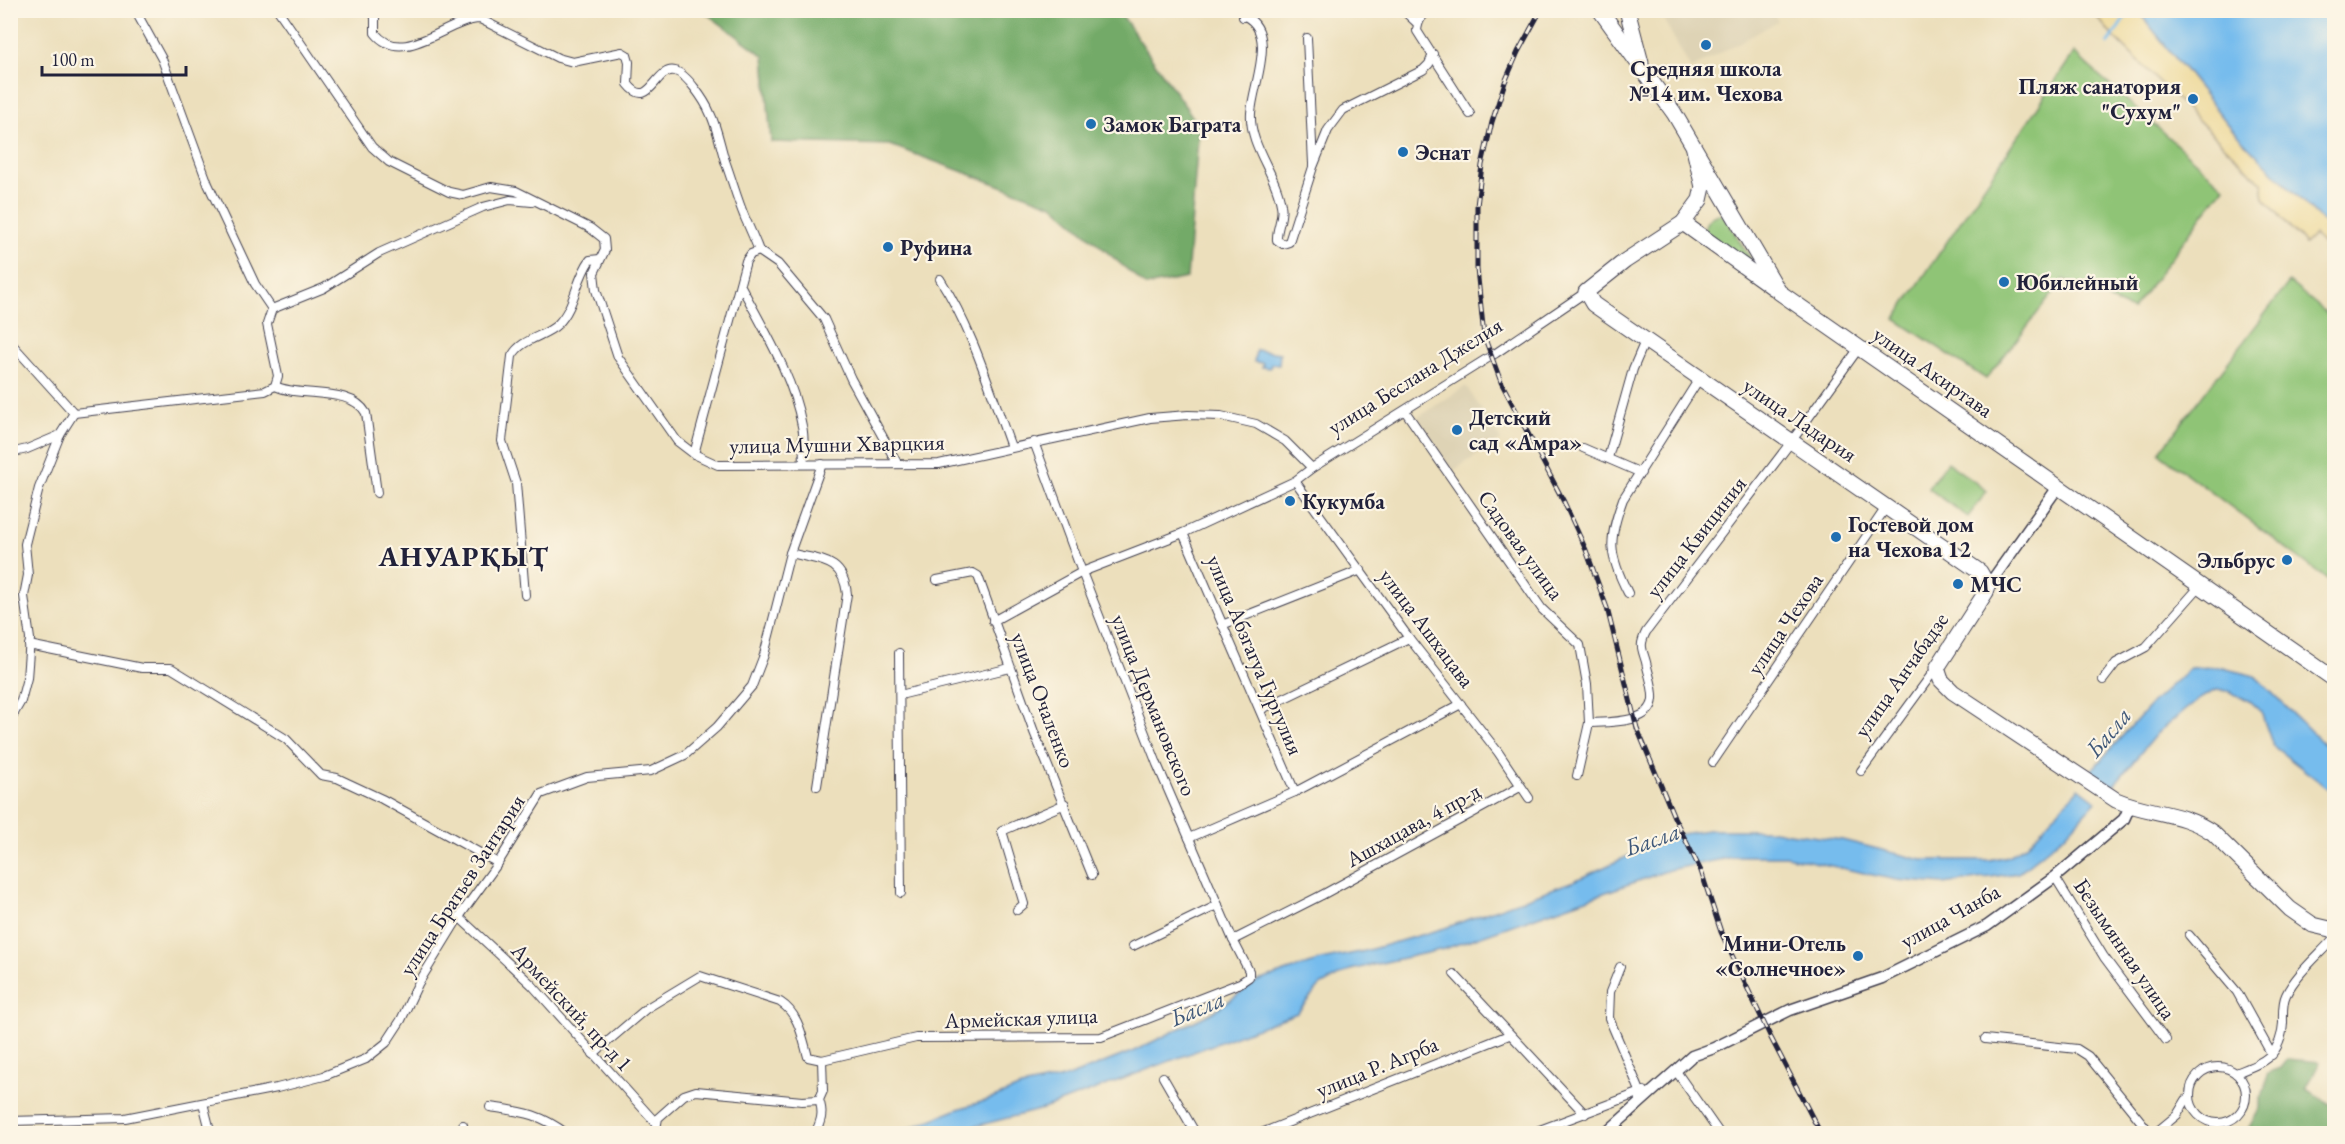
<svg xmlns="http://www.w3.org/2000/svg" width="2345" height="1144" font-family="'EB Garamond',serif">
  <rect width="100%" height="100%" fill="#fcf5e5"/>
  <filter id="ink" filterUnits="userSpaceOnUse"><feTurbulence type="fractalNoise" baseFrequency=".0167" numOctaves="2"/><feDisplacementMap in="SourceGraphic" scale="12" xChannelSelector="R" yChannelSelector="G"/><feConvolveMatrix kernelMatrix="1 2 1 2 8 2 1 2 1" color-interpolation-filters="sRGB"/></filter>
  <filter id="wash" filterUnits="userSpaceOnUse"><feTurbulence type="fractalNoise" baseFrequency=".008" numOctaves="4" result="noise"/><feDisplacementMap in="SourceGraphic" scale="24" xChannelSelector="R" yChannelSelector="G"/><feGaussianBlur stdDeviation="1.35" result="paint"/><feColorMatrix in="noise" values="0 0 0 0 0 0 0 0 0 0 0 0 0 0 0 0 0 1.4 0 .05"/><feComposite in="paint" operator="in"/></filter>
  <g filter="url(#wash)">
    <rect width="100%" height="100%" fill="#ecdfbc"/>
    <!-- built -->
    <g fill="#ded3b5">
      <path d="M1659 11H1772L1778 21 1691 69Z"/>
      <path d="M1466 386 1501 440 1448 474 1413 420Z"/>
    </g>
    <!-- green -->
    <g fill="#8fc476" stroke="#587358" stroke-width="1.5">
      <path d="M2074 53 2224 187 2132 310 2064 279 1986 379 1895 319Z"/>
      <path d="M1719 214 1724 216 1760 274 1705 232C1704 222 1710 216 1719 214Z"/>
      <path d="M2289 282 2334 319V584L2159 453Z"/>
      <path d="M1947 462 1987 491 1968 517 1928 488Z"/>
    </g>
    <!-- forest -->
    <g fill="#73aa67" stroke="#4a6651" stroke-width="1.5">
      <path d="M703 11H1119L1199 126 1187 278 1146 286 1053 205 890 145 771 142 764 56Z"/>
      <path d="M2288 1059 2320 1062 2306 1089 2332 1105 2334 1103V1133H2251L2248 1129 2260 1108V1098L2266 1087 2267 1073 2281 1068Z"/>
    </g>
    <!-- sand -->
    <path fill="#eeda9e" stroke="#887e6c" stroke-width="1.5" d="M2092 11H2138L2236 134 2334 233V254L2314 235 2305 244 2264 198 2262 183 2113 36Z"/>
    <!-- water -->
    <g fill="#76bced" stroke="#4c6f94" stroke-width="1.5">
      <path d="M2138 11H2334V233L2236 134Z"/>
      <path d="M1256 350 1280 353 1279 365 1271 364 1270 368 1262 367 1263 363 1254 362Z"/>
      <path d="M2218 667 2255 676 2334 754V793L2273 746 2261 712 2249 701 2228 691 2215 690 2196 701 2157 733 2113 786 2090 772 2153 702 2190 668Z"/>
      <path d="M2079 788 2096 801 2065 835 2018 873 1943 884 1896 880 1786 856H1737L1669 870 1444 949 1350 970 1320 986 1297 1013 1043 1109 949 1133H898L958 1109 991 1099 1021 1087 1068 1077 1134 1051 1211 1013 1258 981 1321 960 1365 951 1445 928 1574 881 1674 835 1708 830H1765L1842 840 1922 860H1989L2009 856 2027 845Z"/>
    </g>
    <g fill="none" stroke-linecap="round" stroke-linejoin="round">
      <!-- stream -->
      <path stroke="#76bced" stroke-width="3" d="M2108 44 2130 10"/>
    </g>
  </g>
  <g filter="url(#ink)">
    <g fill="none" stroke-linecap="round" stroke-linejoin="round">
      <!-- minor casing -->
      <g stroke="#403e4e" stroke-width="10">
        <g id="minor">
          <path d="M135 10 162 59 208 184 255 284 272 309"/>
          <path d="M278 10 372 147 389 162 449 192 463 195 491 187 516 191 590 228 604 239 605 250 594 273 596 290 618 357 677 441 694 454 718 465 939 464 1150 418 1188 415 1221 416 1256 424 1285 441 1312 468"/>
          <path d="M371 10 375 17V33C403 68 448 19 480 19L558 58 573 62 622 52 627 55 629 62 628 84C650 112 655 66 675 71 687 74 705 101 710 113 717 127 720 145 725 161 732 180 737 199 745 218 750 229 755 240 759 251"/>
          <path d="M1403 10 1417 23"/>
          <path d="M1431 10C1422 15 1418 20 1417 31L1470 114"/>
          <path d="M1243 17 1245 16C1278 33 1253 83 1251 113 1249 146 1276 173 1281 205 1284 217 1276 228 1277 240L1283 244 1289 242 1313 167 1328 130 1343 110 1423 70 1429 64 1433 54"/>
          <path d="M1307 38 1313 164"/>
          <path d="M759 251 778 264 824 319 851 379 897 463"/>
          <path d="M940 279C973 330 990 390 1011 447"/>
          <path d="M741 286C764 330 793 376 802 426 805 438 803 452 804 464"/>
          <path d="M10 342 74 413"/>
          <path d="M275 386C300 398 351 386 366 413L377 493"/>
          <path d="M1405 411 1542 609 1580 645 1587 684 1589 723 1577 776"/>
          <path d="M74 413 265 391 275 386 278 376 267 324 272 309 324 288 379 253 483 207 510 200 532 202"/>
          <path d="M1583 448 1641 473"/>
          <path d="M10 453 27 449 60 435"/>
          <path d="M694 454 746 261 751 254 759 251"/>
          <path d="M1608 458 1633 369 1645 341"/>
          <path d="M1295 481 1409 638 1498 752 1529 798"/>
          <path d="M1183 533 1295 792"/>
          <path d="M790 553C821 561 843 558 847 594L817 786"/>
          <path d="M937 580 973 573 978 576 1034 732 1092 875"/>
          <path d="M1628 593C1608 554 1608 540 1623 499L1699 379"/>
          <path d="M525 595 516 483 502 441 512 356C522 338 545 337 558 324 575 307 576 279 590 260L600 259"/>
          <path d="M993 621 1082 572 1183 533 1295 481 1312 468 1496 353 1586 292"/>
          <path d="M1222 625 1361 570"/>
          <path d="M29 645 142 668H171L286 739 321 775 337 778 382 799 498 863"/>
          <path d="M899 653 901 893"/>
          <path d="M2103 680 2116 663 2146 647 2200 586"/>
          <path d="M900 695 1010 668"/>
          <path d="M1260 710 1409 638"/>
          <path d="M10 720 21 701 27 678 30 639 24 596 28 575 25 544 39 488 60 435 74 413"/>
          <path d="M1589 723C1609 722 1651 724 1653 699 1654 688 1648 673 1646 662 1642 648 1639 646 1646 632L1791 442 1859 348"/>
          <path d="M1713 762 1887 506"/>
          <path d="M1861 771 1937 667"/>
          <path d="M1189 838 1295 792 1461 704"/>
          <path d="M2055 877 2104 957 2166 1040"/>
          <path d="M1322 895 1520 787"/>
          <path d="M1017 910 1024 904 1002 831 1065 804"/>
          <path d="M459 917 532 985 656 1123"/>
          <path d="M2189 935 2237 992 2272 1055"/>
          <path d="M1233 940 1320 896"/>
          <path d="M1133 946 1218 905"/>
          <path d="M1620 967 1610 992 1609 1018 1640 1091V1102"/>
          <path d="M1454 974 1585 1114"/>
          <path d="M1985 1039 2077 1049 2088 1056 2151 1134"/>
          <path d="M593 1054 647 1008 700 976 780 1002C799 1014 802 1036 808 1057L822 1060 916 1038 1101 1037 1240 983 1249 977V971L1233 940 1157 764 1082 572 1034 442"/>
          <circle cx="2218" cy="1095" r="28"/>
          <path d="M1676 1071 1720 1134"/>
          <path d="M2236 1073C2264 1062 2281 1056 2283 1023 2283 1014 2282 1003 2286 995 2296 974 2318 956 2334 938"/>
          <path d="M1163 1077 1196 1134"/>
          <path d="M203 1103 211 1134"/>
          <path d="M490 1107C523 1112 539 1113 567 1134"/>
          <path d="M10 1121 125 1118 277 1088 324 1076 366 1059 386 1043 401 1020 418 984 459 917 498 863 541 794 587 777 651 771 685 755 717 727 752 686 764 655 790 553 822 464"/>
          <path d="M463 1125V1134"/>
          <path d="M655 1134 658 1118 684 1095 696 1091 802 1101 819 1100"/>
          <path d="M815 1134C821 1121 824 1113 819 1100L823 1091 822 1060"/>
          <path d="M1259 1134 1509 1035"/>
          <path d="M1529 1134 1644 1091"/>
          <path d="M2154 1134 2177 1115 2186 1100 2189 1098"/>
        </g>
      </g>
      <!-- tertiary casing -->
      <g stroke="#403e4e" stroke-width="13">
        <g id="tertiary">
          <path d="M1988 586 2058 487"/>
          <path d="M1605 1134 1692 1056 1714 1048 1790 1010 1882 978 1987 926 2055 877 2124 819 2130 806"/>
        </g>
      </g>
      <!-- trunk casing -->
      <g stroke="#403e4e" stroke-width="17">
        <g id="trunk">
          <path d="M1600 10 1674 113 1779 292 2334 679"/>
          <path d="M1627 10 1641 63"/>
          <path d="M1694 149 1703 187 1700 200 1683 223 1625 261 1586 292 1593 304 1980 572 1988 586 1986 592 1937 668 1941 680 1953 692 2116 800C2149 814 2184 812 2213 833L2290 909 2313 925 2334 930"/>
          <path d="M1683 223 1774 288"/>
        </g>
      </g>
      <!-- minor -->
      <use href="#minor" stroke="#fff" stroke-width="8"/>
      <!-- tertiary -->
      <use href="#tertiary" stroke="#fff" stroke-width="10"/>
      <!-- trunk -->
      <use href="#trunk" stroke="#fff" stroke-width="15"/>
      <!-- rail casing -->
      <g stroke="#22223b" stroke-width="5">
        <path id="rail" d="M1541 10 1518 52 1505 82 1492 122 1482 165 1477 206V269L1484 336 1501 382 1564 502 1586 550 1607 608 1637 728 1674 817 1701 871 1721 932 1771 1038 1821 1134"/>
      </g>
      <!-- rail -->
      <use href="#rail" stroke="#fcf5e5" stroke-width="3" stroke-dasharray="9" stroke-linecap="butt"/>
    </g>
  </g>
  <!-- markers -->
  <g fill="#1f6fb2" stroke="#fcf5e5" stroke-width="2">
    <circle cx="1706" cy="45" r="6"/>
    <circle cx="2193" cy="99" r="6"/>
    <circle cx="1091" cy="124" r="6"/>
    <circle cx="1403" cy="152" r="6"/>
    <circle cx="888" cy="247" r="6"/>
    <circle cx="2004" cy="282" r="6"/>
    <circle cx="1457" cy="430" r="6"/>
    <circle cx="1290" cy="501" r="6"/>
    <circle cx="1836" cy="537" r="6"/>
    <circle cx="2287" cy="560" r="6"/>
    <circle cx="1958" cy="584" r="6"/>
    <circle cx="1858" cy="956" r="6"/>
  </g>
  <g text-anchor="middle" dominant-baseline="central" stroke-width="4.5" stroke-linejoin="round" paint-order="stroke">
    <!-- poi labels -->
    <g font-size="22" font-weight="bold" fill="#22223b" stroke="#fcf5e5" text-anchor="start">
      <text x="1706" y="68" text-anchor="middle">Средняя школа<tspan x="1706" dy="25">№14 им. Чехова</tspan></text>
      <text x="2181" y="86" text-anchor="end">Пляж санатория<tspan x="2181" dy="25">"Сухум"</tspan></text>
      <text x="1103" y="124">Замок Баграта</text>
      <text x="1415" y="152">Эснат</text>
      <text x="900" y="247">Руфина</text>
      <text x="2016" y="282">Юбилейный</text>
      <text x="1469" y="417">Детский<tspan x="1469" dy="25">сад «Амра»</tspan></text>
      <text x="1302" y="501">Кукумба</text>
      <text x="1848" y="524">Гостевой дом<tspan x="1848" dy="25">на Чехова 12</tspan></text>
      <text x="2275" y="560" text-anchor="end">Эльбрус</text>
      <text x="1970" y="584">МЧС</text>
      <text x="1846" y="943" text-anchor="end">Мини-Отель<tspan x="1846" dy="25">«Солнечное»</tspan></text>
    </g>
    <!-- street labels -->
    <g font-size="22" fill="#22223b" stroke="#fcf5e5">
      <text transform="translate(1933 372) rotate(35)">улица Акиртава</text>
      <text transform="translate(1415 376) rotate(-32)">улица Беслана Джелия</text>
      <text transform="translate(1800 420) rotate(34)">улица Ладария</text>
      <text transform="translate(837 444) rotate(-1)">улица Мушни Хварцкия</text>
      <text transform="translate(1696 537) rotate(-52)">улица Квициния</text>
      <text transform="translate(1521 545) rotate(54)">Садовая улица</text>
      <text transform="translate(1785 624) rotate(-56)">улица Чехова</text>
      <text transform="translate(1427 628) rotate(53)">улица Ашхацава</text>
      <text transform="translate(1255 655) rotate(67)">улица Абзгагуа Гургулия</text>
      <text transform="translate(1901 675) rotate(-55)">улица Анчабадзе</text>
      <text transform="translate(1043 700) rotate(69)">улица Очаленко</text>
      <text transform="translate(1154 705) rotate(68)">улица Дермановского</text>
      <text transform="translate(1413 825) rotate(-29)">Ашхацава, 4 пр-д</text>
      <text transform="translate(462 885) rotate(-57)">улица Братьев Зантария</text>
      <text transform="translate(1950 916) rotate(-29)">улица Чанба</text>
      <text transform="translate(2125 949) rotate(56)">Безымянная улица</text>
      <text transform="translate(572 1007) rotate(47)">Армейский, пр-д 1</text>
      <text transform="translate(1021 1018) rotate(-2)">Армейская улица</text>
      <text transform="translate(1377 1067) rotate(-22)">улица Р. Агрба</text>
    </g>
    <!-- water labels -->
    <g font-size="24" font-style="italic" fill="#3f5879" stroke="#fcf5e5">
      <text transform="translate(2108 732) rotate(-50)">Басла</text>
      <text transform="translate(1652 839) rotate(-19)">Басла</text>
      <text transform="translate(1197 1008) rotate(-23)">Басла</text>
    </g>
    <!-- district labels -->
    <g font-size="28" font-weight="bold" letter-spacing="1.5" fill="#22223b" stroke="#fcf5e5">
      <text x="464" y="556">АНУАРҚЫҬ</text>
    </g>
  </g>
  <!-- margin -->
  <rect width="2345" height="1144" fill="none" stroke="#fcf5e5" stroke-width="36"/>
  <!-- scale -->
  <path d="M42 66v9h144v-9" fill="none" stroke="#22223b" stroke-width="3"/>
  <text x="51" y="66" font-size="18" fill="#22223b" stroke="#fcf5e5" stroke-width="4.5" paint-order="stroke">100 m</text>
</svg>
